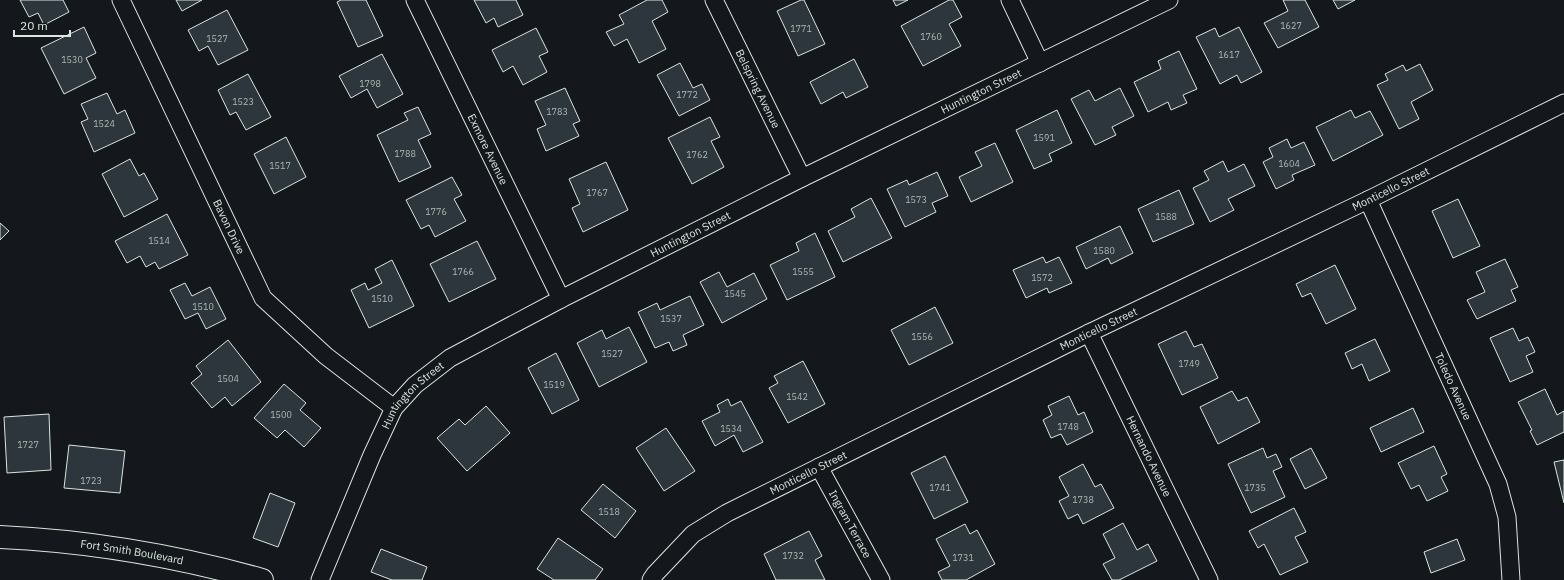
<svg xmlns="http://www.w3.org/2000/svg" width="1564" height="580" font-family="'IBM Plex Sans',sans-serif">
  <rect width="100%" height="100%" fill="#14181c"/>
  <!-- building -->
  <g fill="#2c363c" stroke="#d8e6dc">
    <path d="M20 0H63L69 12 44 25 38 13 29 17Z"/>
    <path d="M176 0H202L182 11Z"/>
    <path d="M341 0H366L383 36 358 47 337 2Z"/>
    <path d="M474 0H516L523 15 498 27 494 18 486 23Z"/>
    <path d="M647 0H662L668 12 652 21 666 49 639 63 627 39 614 46 606 32 624 24 619 15Z"/>
    <path d="M801 0H804L825 44 798 56 777 11Z"/>
    <path d="M893 0H908L896 6Z"/>
    <path d="M949 0H953L962 17 949 24 961 46 923 66 901 26Z"/>
    <path d="M1283 0H1305L1319 27 1278 48 1264 23 1288 11Z"/>
    <path d="M1333 0H1355L1338 9Z"/>
    <path d="M227 10 248 50 218 65 208 46 199 51 188 30Z"/>
    <path d="M84 27 96 53 86 58 96 78 64 94 41 48Z"/>
    <path d="M1239 27 1262 72 1241 83 1237 75 1220 84 1196 37 1215 28 1219 37Z"/>
    <path d="M536 28 548 52 539 56 547 72 523 85 513 66 503 72 492 50Z"/>
    <path d="M1179 51 1197 89 1183 95 1187 103 1171 110 1168 102 1148 112 1134 82 1161 69 1158 61Z"/>
    <path d="M382 54 403 94 377 108 367 89 351 98 339 76Z"/>
    <path d="M854 59 868 87 846 98 843 92 821 104 810 82Z"/>
    <path d="M680 63 693 88 702 84 710 100 679 116 657 75Z"/>
    <path d="M1420 64 1433 90 1411 102 1419 119 1399 129 1377 85 1388 80 1385 74 1403 65 1406 71Z"/>
    <path d="M248 74 271 117 246 130 236 112 230 115 218 90Z"/>
    <path d="M565 88 580 121 573 124 579 136 546 151 537 129 546 125 535 101Z"/>
    <path d="M1120 88 1134 116 1112 127 1116 135 1095 145 1071 99 1089 90 1095 101Z"/>
    <path d="M107 93 117 114 125 110 135 133 94 152 81 122 88 119 81 104Z"/>
    <path d="M418 107 431 134 418 140 431 167 399 182 377 135 408 120 404 113Z"/>
    <path d="M1057 110 1072 143 1049 154 1052 161 1034 169 1016 130Z"/>
    <path d="M1351 110 1355 118 1370 111 1383 135 1333 161 1316 127Z"/>
    <path d="M710 117 720 137 711 141 724 167 692 184 668 138Z"/>
    <path d="M286 137 306 177 274 194 254 154Z"/>
    <path d="M1287 139 1291 148 1304 142 1315 165 1292 175 1294 180 1276 189 1263 162 1273 157 1269 148Z"/>
    <path d="M995 143 1013 182 971 202 959 177 982 166 975 152Z"/>
    <path d="M130 159 139 176 144 173 158 199 124 217 102 174Z"/>
    <path d="M1223 161 1228 172 1244 164 1255 186 1228 199 1234 210 1210 222 1193 188 1209 180 1204 171Z"/>
    <path d="M606 162 628 210 583 232 572 208 580 204 569 179Z"/>
    <path d="M937 172 948 196 932 203 936 212 905 227 887 189 907 180 909 185Z"/>
    <path d="M452 177 462 195 454 199 466 221 435 237 429 225 421 229 406 200Z"/>
    <path d="M1179 190 1194 224 1153 242 1138 209Z"/>
    <path d="M871 198 892 238 843 262 828 231 855 217 851 209Z"/>
    <path d="M1458 199 1480 246 1453 258 1432 211Z"/>
    <path d="M167 214 188 255 159 269 155 262 146 267 140 256 127 263 115 241Z"/>
    <path d="M0 223 9 231 0 240Z"/>
    <path d="M1120 226 1133 253 1111 264 1108 258 1086 269 1076 247Z"/>
    <path d="M815 233 835 277 787 300 770 265 799 251 796 243Z"/>
    <path d="M477 241 496 279 449 302 430 264Z"/>
    <path d="M1043 257 1046 263 1059 257 1072 283 1049 293 1047 288 1026 298 1013 270Z"/>
    <path d="M1505 259 1518 287 1511 290 1516 301 1477 319 1467 300 1485 292 1476 272Z"/>
    <path d="M392 260 414 306 369 328 351 290 365 283 368 290 382 283 375 269Z"/>
    <path d="M1335 265 1356 309 1326 324 1311 293 1302 297 1296 284Z"/>
    <path d="M719 272 727 287 754 273 767 299 722 323 700 282Z"/>
    <path d="M185 283 192 296 210 287 226 319 206 329 198 313 185 319 170 290Z"/>
    <path d="M690 296 704 325 683 335 687 345 673 351 669 342 655 348 638 312 657 303 660 310Z"/>
    <path d="M935 307 953 343 909 365 891 330Z"/>
    <path d="M629 327 647 362 599 387 577 343 602 330 606 339Z"/>
    <path d="M1513 328 1519 341 1528 337 1535 352 1526 356 1533 372 1510 382 1490 338Z"/>
    <path d="M1186 331 1194 347 1202 344 1218 378 1182 395 1158 344Z"/>
    <path d="M1375 339 1390 371 1369 381 1362 364 1352 369 1345 353Z"/>
    <path d="M228 340 261 382 232 406 225 397 212 408 191 383 202 374 196 366Z"/>
    <path d="M556 353 579 400 552 414 528 368Z"/>
    <path d="M803 361 825 404 788 423 769 388 778 383 774 376Z"/>
    <path d="M284 384 306 403 300 410 321 428 304 447 285 430 277 438 254 418Z"/>
    <path d="M1545 389 1557 415 1564 411V432L1537 445 1530 431 1532 430 1518 402Z"/>
    <path d="M1232 391 1238 401 1247 397 1260 422 1218 444 1200 407Z"/>
    <path d="M1069 396 1078 415 1084 412 1093 432 1067 445 1061 434 1051 438 1043 420 1052 415 1048 406Z"/>
    <path d="M728 399 731 406 741 401 763 442 743 452 734 435 715 446 702 421 720 412 717 405Z"/>
    <path d="M486 406 510 433 467 471 437 438 459 419 465 425Z"/>
    <path d="M1413 408 1424 432 1381 452 1370 428Z"/>
    <path d="M49 414 51 470 7 473 4 417Z"/>
    <path d="M666 428 695 471 664 491 636 448Z"/>
    <path d="M69 445 125 451 120 493 64 488Z"/>
    <path d="M1434 446 1447 474 1441 477 1448 491 1427 501 1419 485 1411 489 1398 463Z"/>
    <path d="M1263 448 1267 458 1276 454 1282 467 1273 471 1285 497 1251 513 1228 464Z"/>
    <path d="M1311 448 1327 478 1305 489 1290 459Z"/>
    <path d="M945 456 968 502 934 519 911 473Z"/>
    <path d="M1564 460V503L1554 462Z"/>
    <path d="M1083 464 1095 487 1101 484 1114 508 1083 524 1078 514 1068 519 1059 501 1069 496 1059 477Z"/>
    <path d="M603 484 636 511 615 538 581 510Z"/>
    <path d="M270 493 295 503 278 547 253 538Z"/>
    <path d="M1294 508 1306 532 1295 537 1308 562 1280 575 1264 544 1258 548 1249 531Z"/>
    <path d="M1123 523 1137 550 1148 544 1157 561 1119 580H1112L1103 564 1115 558 1103 534Z"/>
    <path d="M965 524 970 534 977 530 995 564 966 580H942L938 572 950 566 936 539Z"/>
    <path d="M809 531 822 556 815 560 825 580H776L764 554Z"/>
    <path d="M558 538 603 569 595 580H554L537 569Z"/>
    <path d="M1457 539 1465 560 1431 573 1424 552Z"/>
    <path d="M381 549 427 567 422 580H392L371 572Z"/>
  </g>
  <g fill="none" stroke-linecap="round" stroke-linejoin="round">
    <!-- street casing -->
    <g stroke="#d8e6dc" stroke-width="19">
      <g id="street">
        <path id="s1" d="M121 0 263 298 326 356 394 408"/>
        <path id="s2" d="M415 0 561 299"/>
        <path id="s3" d="M714 0 802 178"/>
        <path d="M1010 0 1040 63"/>
        <path id="s4" d="M1368 200 1498 484 1507 517 1511 580"/>
        <path id="s5" d="M1089 333 1209 580"/>
        <path id="s6" d="M819 467 881 580"/>
        <path id="s7" d="M320 580 372 455 394 408 415 385 450 358 561 299 802 178 1169 0"/>
        <path id="s8" d="M651 580 655 574 693 534 727 513 1089 333 1368 200 1564 103"/>
      </g>
    </g>
    <!-- secondary casing -->
    <g stroke="#d8e6dc" stroke-width="24">
      <g id="secondary">
        <path id="s9" d="M0 537C88 541 177 556 262 580"/>
      </g>
    </g>
    <!-- street -->
    <use href="#street" stroke="#14181c" stroke-width="17"/>
    <!-- secondary -->
    <use href="#secondary" stroke="#14181c" stroke-width="22"/>
  </g>
  <g text-anchor="middle" dominant-baseline="central" stroke-width="3" stroke-linejoin="round" paint-order="stroke">
    <!-- number labels -->
    <g font-size="9" fill="#adbab4">
      <text x="1291" y="25">1627</text>
      <text x="801" y="28">1771</text>
      <text x="931" y="36">1760</text>
      <text x="217" y="38">1527</text>
      <text x="1229" y="54">1617</text>
      <text x="72" y="59">1530</text>
      <text x="370" y="83">1798</text>
      <text x="687" y="94">1772</text>
      <text x="243" y="101">1523</text>
      <text x="557" y="111">1783</text>
      <text x="104" y="123">1524</text>
      <text x="1044" y="137">1591</text>
      <text x="405" y="153">1788</text>
      <text x="697" y="154">1762</text>
      <text x="1289" y="163">1604</text>
      <text x="280" y="165">1517</text>
      <text x="597" y="192">1767</text>
      <text x="916" y="199">1573</text>
      <text x="436" y="211">1776</text>
      <text x="1166" y="216">1588</text>
      <text x="159" y="240">1514</text>
      <text x="1104" y="250">1580</text>
      <text x="463" y="271">1766</text>
      <text x="803" y="271">1555</text>
      <text x="1042" y="277">1572</text>
      <text x="735" y="293">1545</text>
      <text x="382" y="298">1510</text>
      <text x="203" y="306">1510</text>
      <text x="671" y="318">1537</text>
      <text x="922" y="336">1556</text>
      <text x="612" y="353">1527</text>
      <text x="1189" y="363">1749</text>
      <text x="228" y="378">1504</text>
      <text x="554" y="384">1519</text>
      <text x="797" y="396">1542</text>
      <text x="281" y="414">1500</text>
      <text x="1068" y="426">1748</text>
      <text x="731" y="428">1534</text>
      <text x="28" y="444">1727</text>
      <text x="91" y="480">1723</text>
      <text x="940" y="487">1741</text>
      <text x="1255" y="487">1735</text>
      <text x="1083" y="499">1738</text>
      <text x="609" y="511">1518</text>
      <text x="793" y="555">1732</text>
      <text x="963" y="557">1731</text>
    </g>
    <!-- street labels -->
    <g font-size="11" fill="#d8e6dc" stroke="#14181c">
      <text stroke="none"><textPath href="#s3" startOffset="99">Belspring Avenue</textPath></text>
      <text stroke="none"><textPath href="#s7" startOffset="857">Huntington Street</textPath></text>
      <text stroke="none"><textPath href="#s2" startOffset="166">Exmore Avenue</textPath></text>
      <text stroke="none"><textPath href="#s8" startOffset="841">Monticello Street</textPath></text>
      <text stroke="none"><textPath href="#s1" startOffset="251">Bavon Drive</textPath></text>
      <text stroke="none"><textPath href="#s7" startOffset="533">Huntington Street</textPath></text>
      <text stroke="none"><textPath href="#s8" startOffset="517">Monticello Street</textPath></text>
      <text stroke="none"><textPath href="#s4" startOffset="205">Toledo Avenue</textPath></text>
      <text stroke="none"><textPath href="#s7" startOffset="209">Huntington Street</textPath></text>
      <text stroke="none"><textPath href="#s5" startOffset="137">Hernando Avenue</textPath></text>
      <text stroke="none"><textPath href="#s8" startOffset="193">Monticello Street</textPath></text>
      <text stroke="none"><textPath href="#s6" startOffset="65">Ingram Terrace</textPath></text>
      <text stroke="none"><textPath href="#s9" startOffset="133">Fort Smith Boulevard</textPath></text>
    </g>
  </g>
  <!-- scale -->
  <path d="M14 30v6h56v-6" fill="none" stroke="#d8e6dc" stroke-width="2"/>
  <text x="20" y="30" font-size="12" fill="#d8e6dc" stroke="#14181c" stroke-width="3" paint-order="stroke">20 m</text>
</svg>
